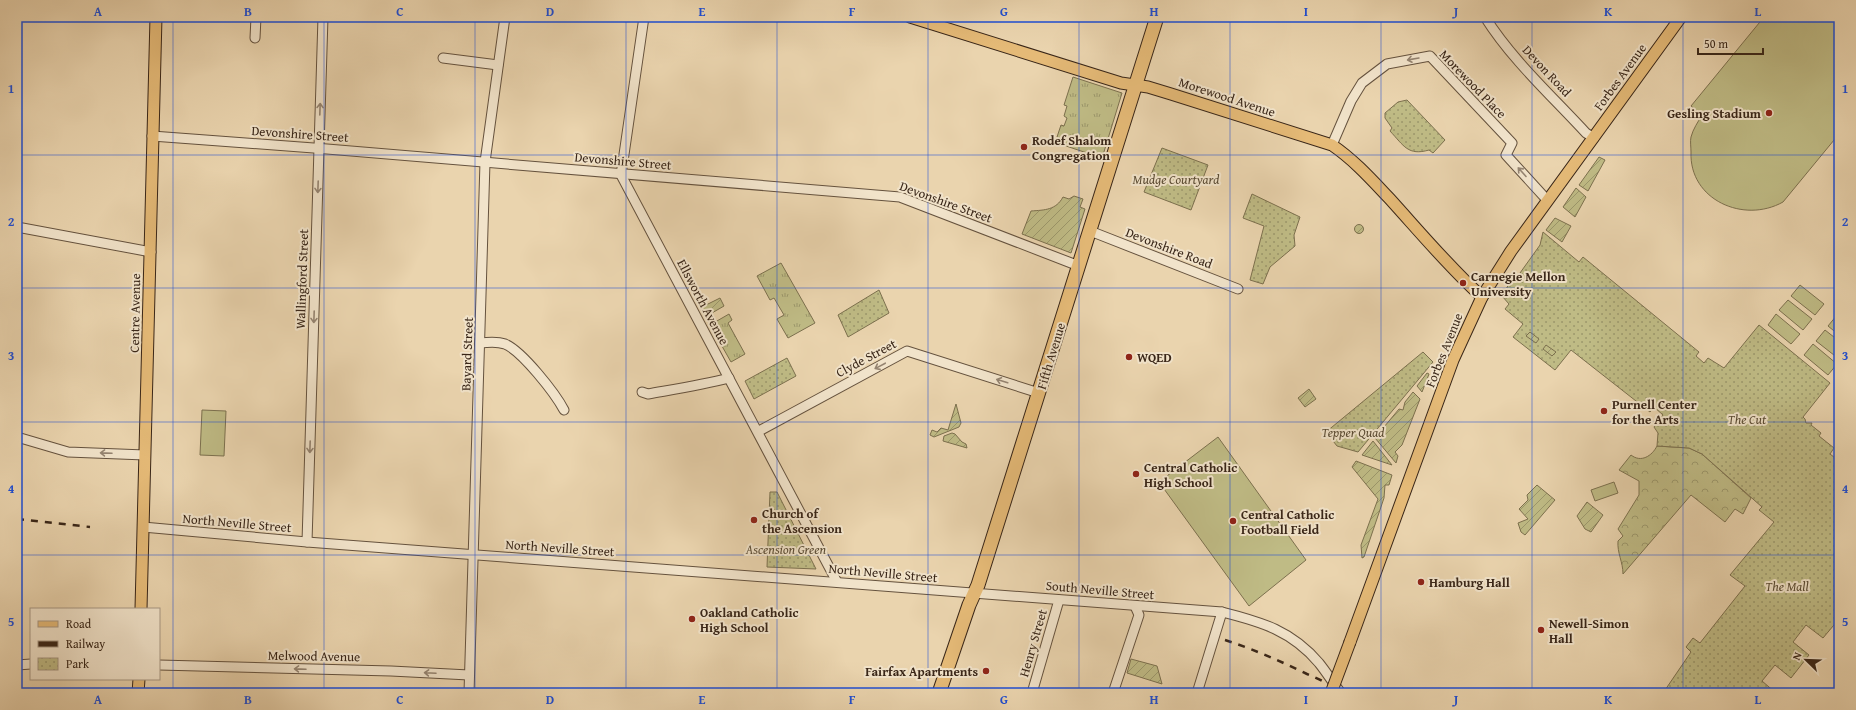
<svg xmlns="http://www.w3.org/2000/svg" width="1856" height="710" font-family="'Gentium Book Plus',serif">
  <defs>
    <pattern id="grass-tufts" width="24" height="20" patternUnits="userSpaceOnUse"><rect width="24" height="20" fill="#bfbb85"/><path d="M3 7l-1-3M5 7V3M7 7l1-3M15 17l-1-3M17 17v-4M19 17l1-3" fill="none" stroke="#9c986c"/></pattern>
    <pattern id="forest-crowns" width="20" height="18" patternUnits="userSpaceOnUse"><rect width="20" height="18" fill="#bfbb85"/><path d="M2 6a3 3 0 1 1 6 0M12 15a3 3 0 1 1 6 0" fill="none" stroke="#9c986c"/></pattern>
    <pattern id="park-dots" width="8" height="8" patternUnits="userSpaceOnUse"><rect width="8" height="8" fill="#bfbb85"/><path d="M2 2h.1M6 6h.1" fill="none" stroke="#9c986c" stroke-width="1.8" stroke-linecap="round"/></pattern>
    <pattern id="garden-furrows" width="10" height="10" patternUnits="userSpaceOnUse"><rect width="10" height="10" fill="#bfbb85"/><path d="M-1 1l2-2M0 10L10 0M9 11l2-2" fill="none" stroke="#9c986c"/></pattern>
  </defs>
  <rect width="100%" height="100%" fill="#ead4ae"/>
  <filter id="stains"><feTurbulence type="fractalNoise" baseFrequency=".005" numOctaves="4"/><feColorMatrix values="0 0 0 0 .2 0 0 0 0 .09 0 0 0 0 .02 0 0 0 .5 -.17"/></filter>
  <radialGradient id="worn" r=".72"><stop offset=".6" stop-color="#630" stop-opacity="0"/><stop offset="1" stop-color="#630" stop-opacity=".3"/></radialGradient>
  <!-- grass -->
  <g fill="url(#grass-tufts)" stroke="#7c704e">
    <path d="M1073 77 1122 93 1103 155 1099 157 1063 145 1065 140 1057 137 1061 125 1064 126 1067 118 1064 116 1067 106 1064 105Z"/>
    <path d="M781 263 815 323 788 338 777 319 784 315 774 298 770 300 757 276Z"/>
    <path d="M729 314 732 320 728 323 745 354 731 362 710 325Z"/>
  </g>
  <!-- forest -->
  <path fill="url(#forest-crowns)" stroke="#7c704e" d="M1657 446 1689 448 1702 454 1751 498 1743 514 1735 509 1725 522 1691 495 1623 574C1623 562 1617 553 1618 541L1623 536 1618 529 1639 495V481L1619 470 1631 455C1641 463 1652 456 1657 446Z"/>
  <!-- park -->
  <g fill="url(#park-dots)" stroke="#7c704e">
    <path d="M1407 100 1445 140 1433 153 1429 150C1408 156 1404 146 1390 131L1392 128 1385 118V113L1398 102Z"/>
    <path d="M1162 148 1208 165 1191 210 1144 192Z"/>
    <path d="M1252 194 1300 217 1294 235 1295 246 1270 267 1263 284 1250 280 1264 226 1243 218Z"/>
    <path d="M1543 232 1579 262 1583 257 1699 352 1696 356 1704 363 1708 358 1724 368 1759 325 1830 383 1803 417 1805 419 1806 423H1812L1811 425 1821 433 1819 436 1834 448 1830 454 1839 461 1837 465 1839 467V605L1837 608 1839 610V619L1823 638 1806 625 1793 642 1809 655 1791 678 1775 665 1762 681 1776 693H1663L1691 652 1686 647 1693 638 1700 643 1745 586 1730 575 1774 522 1759 510 1762 507 1702 454 1689 448 1657 446 1658 433 1654 427 1663 415 1654 407 1650 412 1571 350 1555 370 1513 337 1523 324 1505 309 1509 304 1502 296 1509 284 1515 280 1540 245Z"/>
    <path d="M879 290 889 313 848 337 838 315Z"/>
    <path d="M1423 352 1433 362 1358 452 1337 446 1326 432Z"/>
    <path d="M787 358 796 376 754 399 745 381Z"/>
    <path d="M770 492H777L816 569 767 567Z"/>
  </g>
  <!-- garden -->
  <g fill="url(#garden-furrows)" stroke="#7c704e">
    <path d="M1599 157 1605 160 1588 191 1579 185Z"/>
    <path d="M1576 188 1586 197 1575 217 1563 207Z"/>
    <path d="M1074 196 1083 199 1080 207 1085 209 1071 253 1022 234 1031 211C1045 210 1056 210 1063 197L1069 199Z"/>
    <path d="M1555 218 1571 226 1562 242 1546 230Z"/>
    <circle cx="1359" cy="229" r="4.5"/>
    <path d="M720 298 724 306 705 317 700 308Z"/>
    <path d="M1530 332 1539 339 1536 343 1526 336Z"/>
    <path d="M1546 345 1556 352 1552 356 1543 349Z"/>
    <path d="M1427 373 1429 374 1422 392 1417 386Z"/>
    <path d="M1309 389 1316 399 1305 407 1298 398Z"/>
    <path d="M1413 392 1420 399 1402 445 1395 452 1398 456 1396 463 1375 438 1378 434 1382 435 1384 427 1399 409 1403 410 1405 402Z"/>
    <path d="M956 404 961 423 959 427 934 437 930 435 932 430 937 432 941 428 948 430Z"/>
    <path d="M952 433 955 434 962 442 966 444 967 448 943 441 944 436Z"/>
    <path d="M1373 441 1392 465 1362 455Z"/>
    <path d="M1356 461 1392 475 1389 485H1385L1384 498 1364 557 1362 558 1361 545 1378 499 1352 467Z"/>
    <path d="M1537 485 1555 500 1525 535 1521 532 1518 523 1528 519 1519 509 1528 500 1527 495Z"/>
    <path d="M1587 502 1603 515 1591 532 1585 529 1577 516Z"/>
    <path d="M1131 659 1157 666 1162 684 1127 673Z"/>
  </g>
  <!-- pitch -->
  <g fill="#bfbb85" stroke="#7c704e">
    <path d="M1764 17H1839V134L1783 202C1744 224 1689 200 1691 152 1691 147 1690 141 1691 137 1693 129 1698 122 1702 115L1691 106Z"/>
    <path d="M1800 285 1824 304 1815 315 1791 296Z"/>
    <path d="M1788 300 1812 319 1803 330 1779 310Z"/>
    <path d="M1776 314 1800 334 1791 344 1768 325Z"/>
    <path d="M1837 315 1839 317V335L1828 326Z"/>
    <path d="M1825 330 1839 341V359L1816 341Z"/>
    <path d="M1813 344 1837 364 1828 375 1804 355Z"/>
    <path d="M202 410 226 411 224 456 200 455Z"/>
    <path d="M1218 437 1306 560 1249 606 1159 482Z"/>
    <path d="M1614 482 1618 493 1595 501 1591 490Z"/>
  </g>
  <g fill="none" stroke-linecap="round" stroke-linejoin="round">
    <!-- minor casing -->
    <g stroke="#65523e" stroke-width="11">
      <g id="minor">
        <path d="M644 17 621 175 837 582"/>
        <path d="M1485 17C1512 60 1552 96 1586 133L1594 138"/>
        <path d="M255 38 256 17"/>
        <path d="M443 58 498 65"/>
        <path d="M152 136 327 149 900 197 1079 266"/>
        <path d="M1332 145 1351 101 1362 83 1387 64 1430 56 1512 143 1506 155 1548 201"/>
        <path d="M17 227 151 252"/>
        <path d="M1090 231 1238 289"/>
        <path d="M480 343C488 342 497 341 505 344 522 351 555 393 564 410"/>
        <path d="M642 392 648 394C676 389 702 385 729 378"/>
        <path d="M759 431 907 351 1039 393"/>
        <path d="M17 437 68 452 145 455"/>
        <path d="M143 527 307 542 1222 612C1262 622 1292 631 1319 663 1327 673 1333 683 1341 693"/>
        <path d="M307 542 323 17"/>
        <path d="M17 665 31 664"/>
        <path d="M159 665 391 671 469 675"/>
        <path d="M469 693 485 162 505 17"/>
        <path d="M1032 693 1059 600"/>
        <path d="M1113 693 1139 615 1135 606"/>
        <path d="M1197 693 1222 612"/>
      </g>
    </g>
    <!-- major casing -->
    <g stroke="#392618" stroke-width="13">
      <g id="major">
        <path d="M910 17 1121 83 1148 87 1171 94 1332 145C1354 160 1371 179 1389 198 1419 231 1448 266 1482 297"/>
        <path d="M141 609 156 17"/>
        <path d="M1350 642 1453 360 1482 297 1511 251 1681 17"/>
        <path d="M138 693 139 679"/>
      </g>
    </g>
    <!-- highway casing -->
    <g stroke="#392618" stroke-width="15">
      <path id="highway" d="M939 693 969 605 978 585 1157 17"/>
    </g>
    <!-- minor -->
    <use href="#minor" stroke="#f1e3ca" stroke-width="9"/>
    <!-- major -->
    <use href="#major" stroke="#e5ba77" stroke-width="11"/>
    <!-- highway -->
    <use href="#highway" stroke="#e5ba77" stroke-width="13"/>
    <!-- rail -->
    <g stroke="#392618" stroke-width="2.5" stroke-dasharray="7 7" stroke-linecap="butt">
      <path d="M17 519 90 527"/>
      <path d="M1225 640C1253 649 1280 661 1307 674 1319 679 1332 685 1342 693"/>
    </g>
    <!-- major-bridge casing -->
    <g stroke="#392618" stroke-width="13" stroke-linecap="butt">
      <path id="major-bridge" d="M1331 693 1350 642"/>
    </g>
    <!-- major-bridge -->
    <use href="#major-bridge" stroke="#e5ba77" stroke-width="11"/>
  </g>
  <!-- one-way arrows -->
  <defs><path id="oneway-shaft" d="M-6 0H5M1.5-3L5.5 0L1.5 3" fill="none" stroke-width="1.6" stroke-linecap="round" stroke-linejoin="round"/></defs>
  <g stroke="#958471">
    <use href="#oneway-shaft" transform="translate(1413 59) rotate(170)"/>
    <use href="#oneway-shaft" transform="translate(320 109) rotate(-88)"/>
    <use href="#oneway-shaft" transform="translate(1522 172) rotate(-132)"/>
    <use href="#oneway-shaft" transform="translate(318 187) rotate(92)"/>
    <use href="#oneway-shaft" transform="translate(314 317) rotate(92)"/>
    <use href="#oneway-shaft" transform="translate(880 366) rotate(152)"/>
    <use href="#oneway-shaft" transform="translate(1002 381) rotate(-163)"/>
    <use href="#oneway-shaft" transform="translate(310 447) rotate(92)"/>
    <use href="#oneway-shaft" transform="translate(106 453) rotate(-178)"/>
    <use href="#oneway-shaft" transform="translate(300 669) rotate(-178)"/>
    <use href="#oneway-shaft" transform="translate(430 673) rotate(-177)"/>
  </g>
  <!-- grid -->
  <path fill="none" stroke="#1d4ed8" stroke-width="1" stroke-opacity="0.55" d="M173 17V693M324 17V693M475 17V693M626 17V693M777 17V693M928 17V693M1079 17V693M1230 17V693M1381 17V693M1532 17V693M1683 17V693M17 155H1839M17 288H1839M17 422H1839M17 555H1839"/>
  <!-- markers -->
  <g fill="#8f2418" stroke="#f1e3ca" stroke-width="1.5">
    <circle cx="1769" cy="113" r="4"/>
    <circle cx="1024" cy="147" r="4"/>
    <circle cx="1463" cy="283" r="4"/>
    <circle cx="1129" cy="357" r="4"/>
    <circle cx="1604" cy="411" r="4"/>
    <circle cx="1136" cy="474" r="4"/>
    <circle cx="754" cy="520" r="4"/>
    <circle cx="1233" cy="521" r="4"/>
    <circle cx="1421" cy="582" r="4"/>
    <circle cx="692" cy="619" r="4"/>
    <circle cx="1541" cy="630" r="4"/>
    <circle cx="986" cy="671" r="4"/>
  </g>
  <g text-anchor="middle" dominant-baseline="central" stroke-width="4" stroke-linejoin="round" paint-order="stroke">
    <!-- street labels -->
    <g font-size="13" fill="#392618" stroke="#f1e3ca">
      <text transform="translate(1547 71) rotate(47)">Devon Road</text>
      <text transform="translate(1620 77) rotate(-54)">Forbes Avenue</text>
      <text transform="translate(1473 84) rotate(46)">Morewood Place</text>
      <text transform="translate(1227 97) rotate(18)">Morewood Avenue</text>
      <text transform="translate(300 134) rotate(4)">Devonshire Street</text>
      <text transform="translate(623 161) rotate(5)">Devonshire Street</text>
      <text transform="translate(946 202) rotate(20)">Devonshire Street</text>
      <text transform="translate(1169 248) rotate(21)">Devonshire Road</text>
      <text transform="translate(302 279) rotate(-88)">Wallingford Street</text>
      <text transform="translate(703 302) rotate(62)">Ellsworth Avenue</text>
      <text transform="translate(135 313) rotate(-89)">Centre Avenue</text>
      <text transform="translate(1444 350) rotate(-68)">Forbes Avenue</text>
      <text transform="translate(467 354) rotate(-88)">Bayard Street</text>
      <text transform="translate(1051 356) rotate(-73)">Fifth Avenue</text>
      <text transform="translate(866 358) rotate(-28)">Clyde Street</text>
      <text transform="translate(237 523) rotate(5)">North Neville Street</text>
      <text transform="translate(560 548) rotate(4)">North Neville Street</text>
      <text transform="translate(883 573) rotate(5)">North Neville Street</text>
      <text transform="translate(1100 590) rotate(5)">South Neville Street</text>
      <text transform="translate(1033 643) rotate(-74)">Henry Street</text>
      <text transform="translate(314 656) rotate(1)">Melwood Avenue</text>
    </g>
    <!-- poi labels -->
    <g font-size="13" font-weight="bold" fill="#392618" stroke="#f1e3ca" text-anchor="start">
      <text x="1761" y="113" text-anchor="end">Gesling Stadium</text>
      <text x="1032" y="140">Rodef Shalom<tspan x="1032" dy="15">Congregation</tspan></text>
      <text x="1471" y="276">Carnegie Mellon<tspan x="1471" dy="15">University</tspan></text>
      <text x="1137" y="357">WQED</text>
      <text x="1612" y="404">Purnell Center<tspan x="1612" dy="15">for the Arts</tspan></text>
      <text x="1144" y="467">Central Catholic<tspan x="1144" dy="15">High School</tspan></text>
      <text x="762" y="513">Church of<tspan x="762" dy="15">the Ascension</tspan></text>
      <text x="1241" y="514">Central Catholic<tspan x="1241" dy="15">Football Field</tspan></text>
      <text x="1429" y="582">Hamburg Hall</text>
      <text x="700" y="612">Oakland Catholic<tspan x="700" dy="15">High School</tspan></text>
      <text x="1549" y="623">Newell-Simon<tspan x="1549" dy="15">Hall</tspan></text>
      <text x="978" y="671" text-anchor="end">Fairfax Apartments</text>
    </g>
    <!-- park labels -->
    <g font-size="13" font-style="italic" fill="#5a4b33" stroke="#f1e3ca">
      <text x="1176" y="179">Mudge Courtyard</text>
      <text x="1747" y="419">The Cut</text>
      <text x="1353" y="432">Tepper Quad</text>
      <text x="786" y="549">Ascension Green</text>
      <text x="1787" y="586">The Mall</text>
    </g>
  </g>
  <!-- margin -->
  <rect width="1856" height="710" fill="none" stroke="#ead4ae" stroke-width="44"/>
  <!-- legend -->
  <rect x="30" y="608" width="130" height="72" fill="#f1e3ca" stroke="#a79783"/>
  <rect x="38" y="621" width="20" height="6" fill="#e5ba77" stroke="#a79783"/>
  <text x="66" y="628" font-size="12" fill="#392618">Road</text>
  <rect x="38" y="641" width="20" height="6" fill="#392618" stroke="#a79783"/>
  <text x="66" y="648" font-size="12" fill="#392618">Railway</text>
  <rect x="38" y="658" width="20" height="12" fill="url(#park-dots)" stroke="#a79783"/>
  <text x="66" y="668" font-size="12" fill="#392618">Park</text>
  <!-- north arrow -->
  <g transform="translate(1806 660) rotate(293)" stroke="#f1e3ca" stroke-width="3" paint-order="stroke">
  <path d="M0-3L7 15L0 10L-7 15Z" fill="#392618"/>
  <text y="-6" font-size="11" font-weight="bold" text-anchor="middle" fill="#392618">N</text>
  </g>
  <!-- scale -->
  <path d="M1698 48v6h65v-6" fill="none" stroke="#392618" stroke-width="2"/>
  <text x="1704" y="48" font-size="12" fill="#392618" stroke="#f1e3ca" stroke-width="3" paint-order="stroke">50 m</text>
  <rect x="22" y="22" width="1812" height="666" fill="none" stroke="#1d4ed8" stroke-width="1.5"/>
  <g font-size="13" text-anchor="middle" font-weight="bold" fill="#1d4ed8">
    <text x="98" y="16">A</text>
    <text x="248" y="16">B</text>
    <text x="400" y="16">C</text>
    <text x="550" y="16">D</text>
    <text x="702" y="16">E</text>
    <text x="852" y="16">F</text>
    <text x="1004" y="16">G</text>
    <text x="1154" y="16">H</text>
    <text x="1306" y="16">I</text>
    <text x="1456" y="16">J</text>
    <text x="1608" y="16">K</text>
    <text x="1758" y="16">L</text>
    <text x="11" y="93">1</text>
    <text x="1845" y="93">1</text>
    <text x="11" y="226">2</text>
    <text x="1845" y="226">2</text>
    <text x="11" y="360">3</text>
    <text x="1845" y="360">3</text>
    <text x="11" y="493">4</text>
    <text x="1845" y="493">4</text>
    <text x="11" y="626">5</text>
    <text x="1845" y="626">5</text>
    <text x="98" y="704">A</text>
    <text x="248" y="704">B</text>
    <text x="400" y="704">C</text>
    <text x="550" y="704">D</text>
    <text x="702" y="704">E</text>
    <text x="852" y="704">F</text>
    <text x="1004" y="704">G</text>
    <text x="1154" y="704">H</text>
    <text x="1306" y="704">I</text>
    <text x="1456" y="704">J</text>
    <text x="1608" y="704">K</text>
    <text x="1758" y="704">L</text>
  </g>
  <rect width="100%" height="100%" filter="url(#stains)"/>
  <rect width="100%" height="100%" fill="url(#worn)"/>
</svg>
